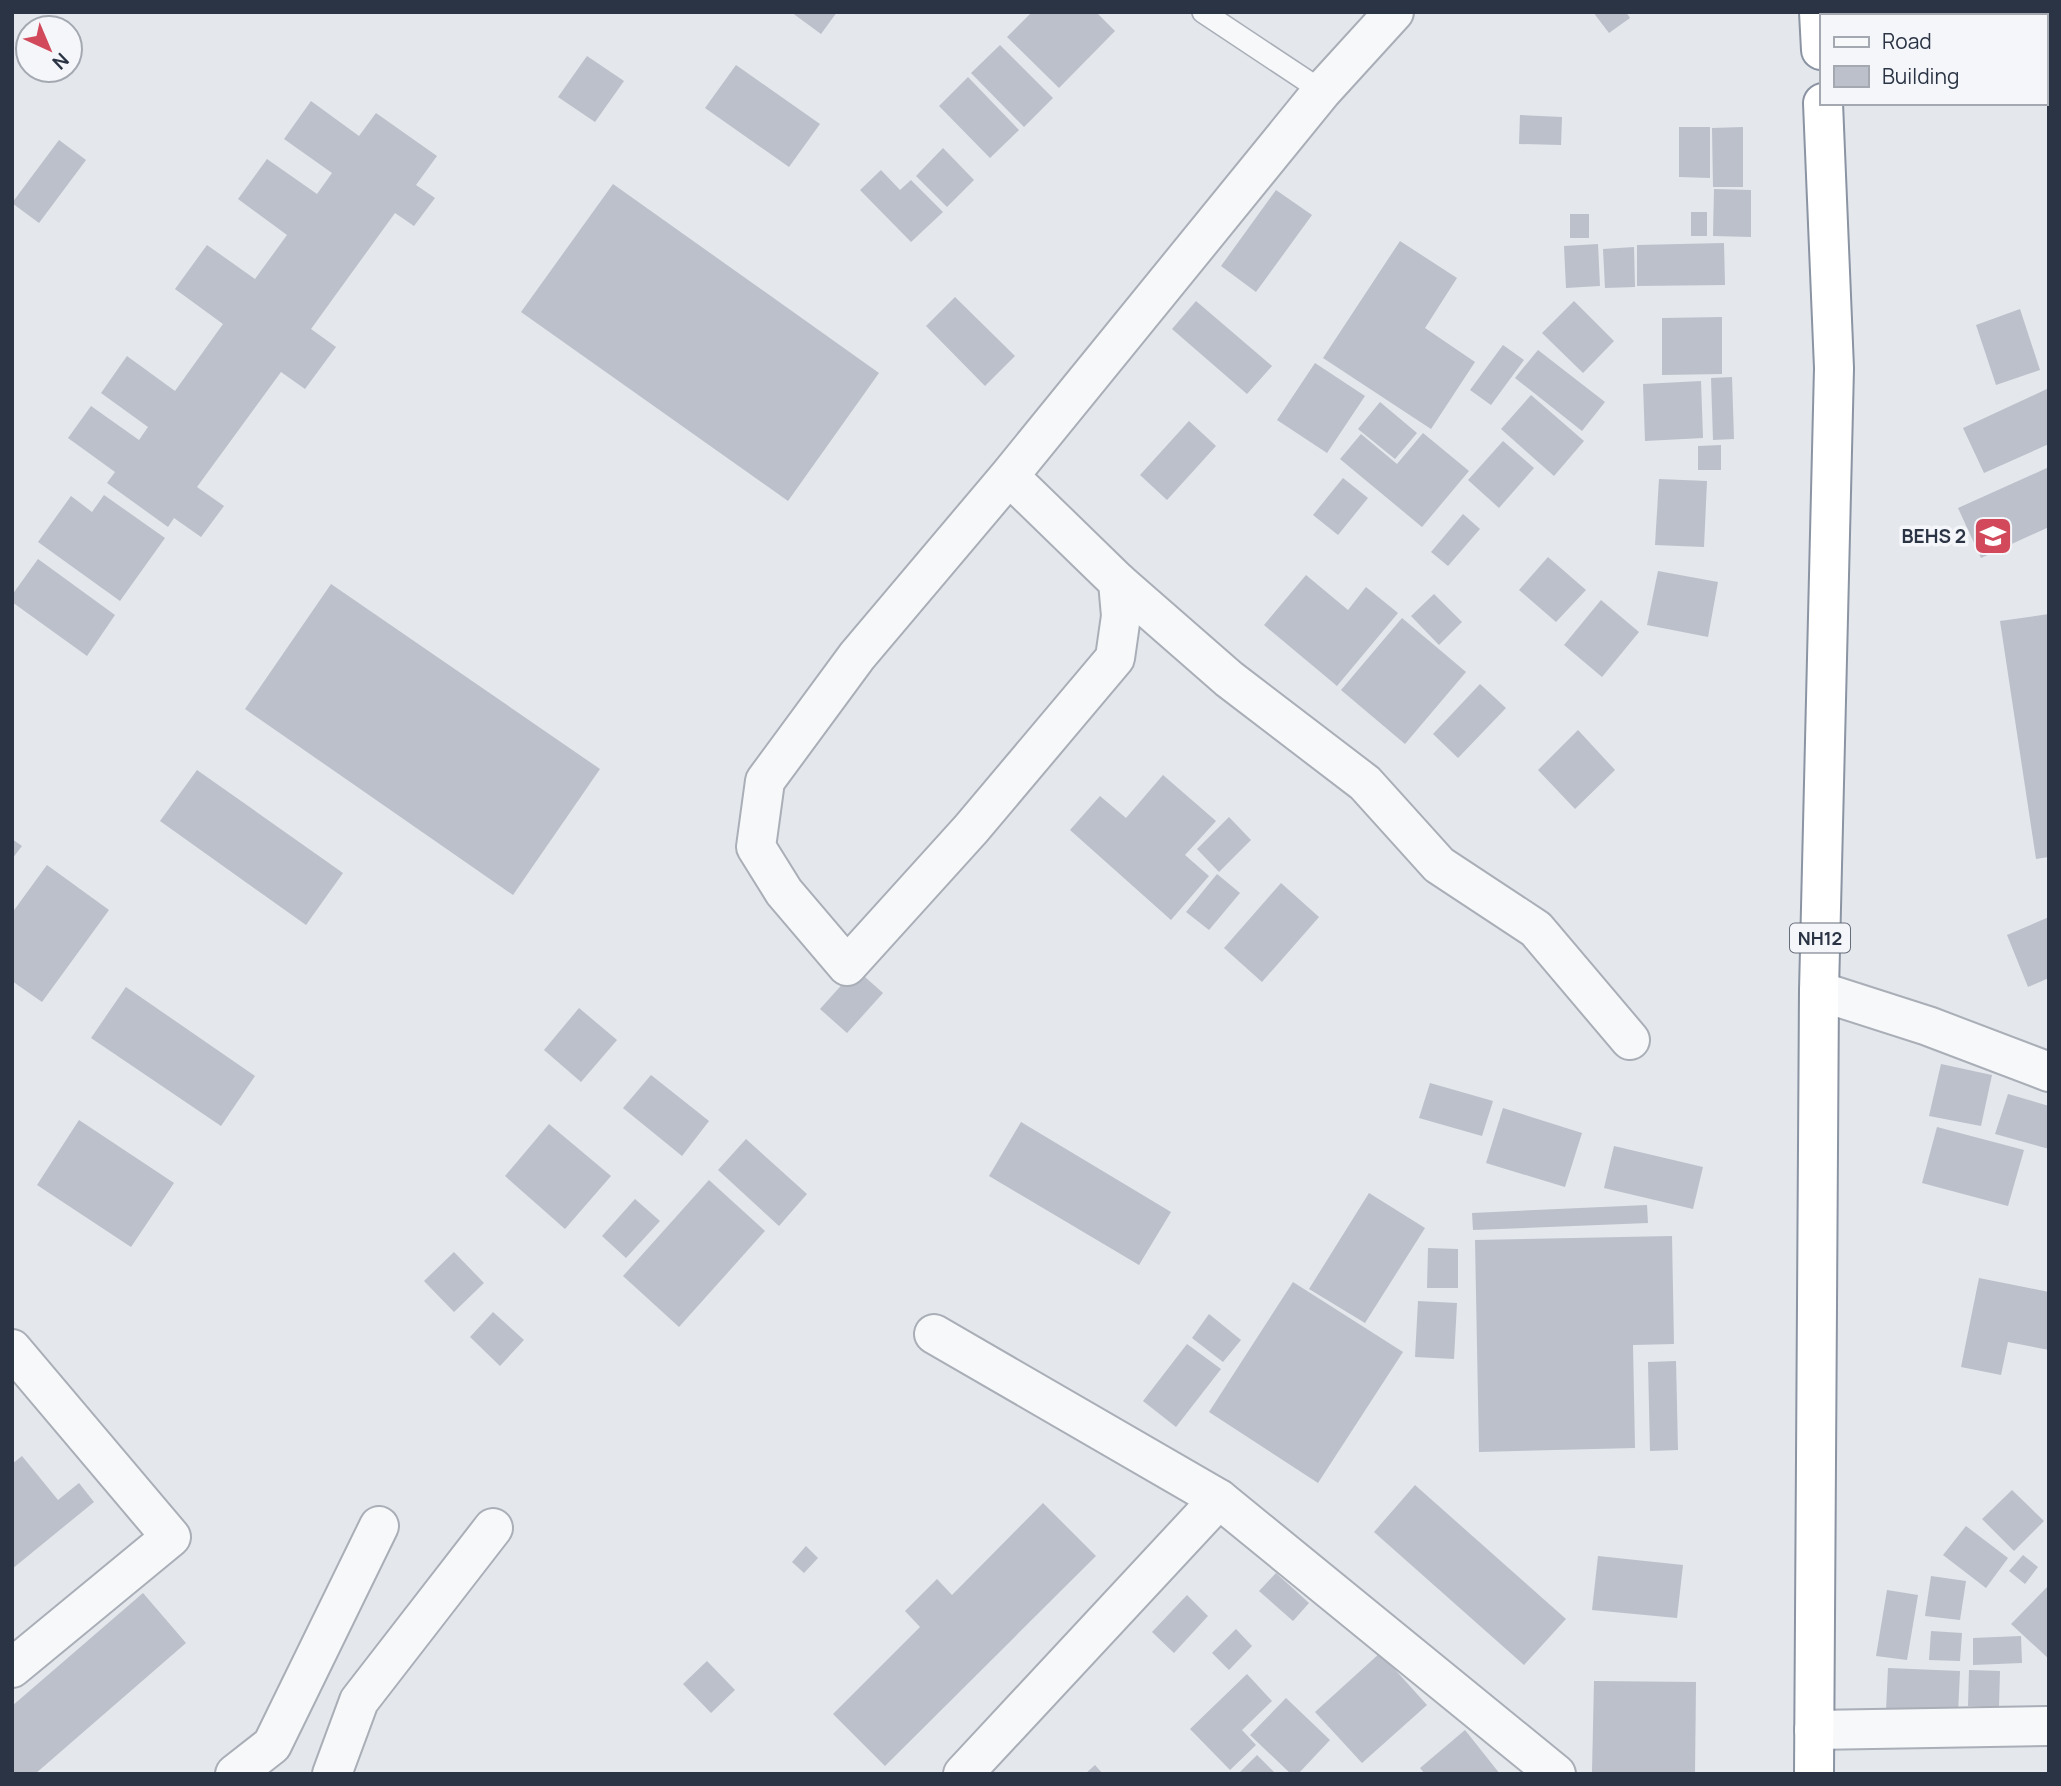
<svg xmlns="http://www.w3.org/2000/svg" width="2061" height="1786" font-family="Manrope,sans-serif">
  <rect width="100%" height="100%" fill="#e4e7ec"/>
  <!-- building -->
  <g fill="#bbc0ca">
    <path d="M791 12H837L821 34Z"/>
    <path d="M1032 12H1096L1115 31 1059 88 1007 37Z"/>
    <path d="M1593 12H1626L1630 18 1609 33Z"/>
    <path d="M1000 45 1053 98 1024 127 971 73Z"/>
    <path d="M587 56 624 81 595 122 558 97Z"/>
    <path d="M736 65 820 124 789 167 705 108Z"/>
    <path d="M968 77 1019 130 990 158 939 106Z"/>
    <path d="M311 101 359 136 376 113 437 156 416 185 435 198 414 226 395 213 311 329 336 347 305 389 281 372 197 487 224 506 201 537 174 518 168 527 107 483 115 472 68 438 91 406 139 440 148 427 101 393 127 356 175 391 223 324 175 289 207 245 255 279 287 235 238 199 267 159 317 194 332 173 284 139Z"/>
    <path d="M1520 115 1562 117 1561 145 1519 144Z"/>
    <path d="M1679 127H1710V178L1679 177Z"/>
    <path d="M1743 127V187H1713L1712 128Z"/>
    <path d="M59 140 86 160 39 223 12 203Z"/>
    <path d="M943 148 974 180 947 207 916 176Z"/>
    <path d="M881 170 900 190 911 180 943 212 911 242 860 190Z"/>
    <path d="M613 184 879 373 788 501 521 312Z"/>
    <path d="M1714 189 1751 190V237L1713 236Z"/>
    <path d="M1276 190 1312 215 1256 292 1221 266Z"/>
    <rect x="1691" y="212" width="16" height="24"/>
    <rect x="1570" y="214" width="19" height="24"/>
    <path d="M1400 241 1457 278 1425 328 1475 362 1431 429 1323 358Z"/>
    <path d="M1724 243 1725 285 1637 286V245Z"/>
    <path d="M1598 244 1600 286 1566 288 1564 246Z"/>
    <path d="M1634 247 1635 287 1605 288 1603 249Z"/>
    <path d="M955 297 1015 356 985 386 926 326Z"/>
    <path d="M1196 301 1272 366 1247 394 1172 329Z"/>
    <path d="M1574 301 1614 341 1583 373 1542 333Z"/>
    <path d="M2020 309 2040 370 1996 385 1976 325Z"/>
    <path d="M1722 317V374L1662 375V318Z"/>
    <path d="M1503 345 1524 360 1491 405 1470 390Z"/>
    <path d="M1538 350 1605 402 1582 431 1515 378Z"/>
    <path d="M1315 363 1365 396 1327 453 1277 420Z"/>
    <path d="M1732 377 1734 439 1713 440 1711 378Z"/>
    <path d="M1701 381 1703 438 1645 441 1643 384Z"/>
    <path d="M2049 388V444L1984 473 1963 428Z"/>
    <path d="M1531 395 1584 441 1554 476 1501 429Z"/>
    <path d="M1380 402 1417 433 1395 459 1358 429Z"/>
    <path d="M1189 421 1216 446 1167 500 1140 475Z"/>
    <path d="M1423 433 1469 471 1422 527 1340 459 1361 434 1397 464Z"/>
    <path d="M1503 441 1534 468 1499 508 1468 480Z"/>
    <path d="M1721 445V470H1698V446Z"/>
    <path d="M2049 467V527L1981 558 1958 508Z"/>
    <path d="M1343 478 1368 498 1338 535 1313 515Z"/>
    <path d="M1659 479 1707 481 1704 547 1655 545Z"/>
    <path d="M104 495 165 538 120 601 38 542 71 496 92 512Z"/>
    <path d="M1463 514 1480 529 1448 566 1431 552Z"/>
    <path d="M1548 557 1586 590 1556 622 1519 590Z"/>
    <path d="M38 559 115 615 87 656 12 602V595Z"/>
    <path d="M1658 571 1718 582 1708 637 1647 625Z"/>
    <path d="M1306 575 1348 610 1366 587 1398 613 1337 686 1264 625Z"/>
    <path d="M331 584 600 769 513 895 245 709Z"/>
    <path d="M1434 594 1462 622 1439 645 1411 616Z"/>
    <path d="M1601 600 1639 632 1602 677 1564 645Z"/>
    <path d="M2049 614V857L2036 859 2000 621Z"/>
    <path d="M1402 618 1466 672 1405 744 1341 690Z"/>
    <path d="M1480 684 1506 708 1458 758 1433 734Z"/>
    <path d="M1578 730 1615 770 1575 809 1538 770Z"/>
    <path d="M197 770 343 873 306 925 160 821Z"/>
    <path d="M1163 775 1216 821 1185 855 1209 876 1171 920 1070 830 1100 796 1126 818Z"/>
    <path d="M1229 817 1251 840 1219 872 1197 849Z"/>
    <path d="M12 839 22 846 12 859Z"/>
    <path d="M47 865 109 910 42 1002 12 981V913Z"/>
    <path d="M1217 874 1240 893 1209 930 1186 912Z"/>
    <path d="M1281 883 1319 917 1262 982 1224 948Z"/>
    <path d="M2049 917V978L2028 987 2007 935Z"/>
    <path d="M856 969 883 993 847 1033 820 1009Z"/>
    <path d="M126 987 255 1076 221 1126 91 1038Z"/>
    <path d="M579 1008 617 1040 581 1082 544 1050Z"/>
    <path d="M1941 1064 1992 1075 1981 1126 1929 1116Z"/>
    <path d="M651 1075 709 1121 682 1156 623 1108Z"/>
    <path d="M1430 1083 1493 1101 1482 1136 1419 1118Z"/>
    <path d="M2008 1094 2049 1106V1149L1995 1134Z"/>
    <path d="M1503 1108 1582 1133 1565 1187 1486 1163Z"/>
    <path d="M79 1120 174 1183 131 1247 37 1185Z"/>
    <path d="M1021 1122 1171 1212 1139 1265 989 1176Z"/>
    <path d="M549 1124 611 1176 565 1229 505 1176Z"/>
    <path d="M1937 1127 2024 1150 2008 1206 1922 1183Z"/>
    <path d="M746 1139 807 1194 779 1226 718 1170Z"/>
    <path d="M1614 1146 1703 1167 1693 1209 1604 1188Z"/>
    <path d="M709 1180 765 1231 679 1327 623 1276Z"/>
    <path d="M1369 1193 1425 1228 1365 1323 1309 1289Z"/>
    <path d="M635 1199 660 1221 626 1258 602 1236Z"/>
    <path d="M1647 1205 1648 1223 1473 1230 1472 1213Z"/>
    <path d="M1672 1236 1674 1344 1633 1345 1635 1448 1479 1452 1475 1240Z"/>
    <path d="M1428 1248 1458 1249V1288H1427Z"/>
    <path d="M454 1252 484 1283 454 1312 424 1281Z"/>
    <path d="M1979 1278 2049 1292V1350L2008 1342 2001 1375 1961 1367Z"/>
    <path d="M1293 1282 1403 1352 1318 1483 1209 1412Z"/>
    <path d="M1418 1301 1457 1303 1454 1359 1415 1357Z"/>
    <path d="M493 1312 524 1340 500 1366 470 1337Z"/>
    <path d="M1209 1314 1241 1340 1223 1362 1192 1338Z"/>
    <path d="M1187 1344 1221 1369 1176 1427 1143 1401Z"/>
    <path d="M1676 1361 1678 1450 1650 1451 1648 1362Z"/>
    <path d="M22 1456 58 1500 79 1483 94 1502 12 1569V1464Z"/>
    <path d="M1415 1485 1566 1619 1524 1665 1374 1532Z"/>
    <path d="M2012 1490 2044 1521 2014 1551 1982 1519Z"/>
    <path d="M1043 1503 1096 1556 885 1766 833 1714 920 1627 905 1611 937 1579 952 1595Z"/>
    <path d="M1966 1526 2008 1558 1986 1588 1943 1555Z"/>
    <path d="M806 1546 818 1558 804 1573 792 1562Z"/>
    <path d="M2023 1555 2038 1567 2025 1584 2009 1571Z"/>
    <path d="M1598 1556 1683 1565 1677 1618 1592 1610Z"/>
    <path d="M1276 1573 1309 1603 1293 1621 1259 1591Z"/>
    <path d="M1931 1576 1966 1581 1960 1620 1925 1616Z"/>
    <path d="M2049 1585V1659L2011 1624Z"/>
    <path d="M1887 1590 1918 1595 1907 1660 1876 1656Z"/>
    <path d="M143 1593 186 1643 35 1774H16L12 1770V1706Z"/>
    <path d="M1187 1595 1208 1616 1174 1653 1152 1632Z"/>
    <path d="M1236 1629 1252 1646 1229 1670 1212 1653Z"/>
    <path d="M1931 1631 1962 1633 1960 1661 1929 1660Z"/>
    <path d="M2021 1636 2022 1663 1973 1665V1638Z"/>
    <path d="M1380 1653 1427 1705 1362 1763 1315 1712Z"/>
    <path d="M707 1661 735 1690 711 1713 683 1684Z"/>
    <path d="M1888 1668 1960 1671 1958 1714 1886 1711Z"/>
    <path d="M1969 1670 2000 1671 1999 1707 1968 1706Z"/>
    <path d="M1247 1674 1272 1701 1242 1730 1256 1745 1230 1770 1190 1729Z"/>
    <path d="M1594 1681 1696 1682 1695 1774 1592 1772Z"/>
    <path d="M1286 1698 1330 1740 1298 1774H1291L1250 1735Z"/>
    <path d="M1465 1730 1500 1774H1425L1420 1768Z"/>
    <path d="M1257 1755 1276 1774H1238Z"/>
    <path d="M1095 1765 1103 1774H1085Z"/>
  </g>
  <g fill="none" stroke-linecap="round" stroke-linejoin="round">
    <!-- lane casing -->
    <g stroke="#a9aeb7" stroke-width="24">
      <path id="lane" d="M1203 12 1322 91"/>
    </g>
    <!-- street casing -->
    <g stroke="#a9aeb7" stroke-width="42">
      <g id="street">
        <path d="M1009 476 1118 582 1121 616 1115 658 971 829 847 966 784 892 756 847 765 781 857 656 1009 476 1322 91 1394 12"/>
        <path d="M1118 582 1229 679 1365 783 1439 865 1536 929 1630 1040"/>
        <path d="M1819 991 1928 1026 2049 1072"/>
        <path d="M934 1334 1219 1499 1556 1774"/>
        <path d="M12 1349 171 1537 12 1668"/>
        <path d="M1814 1730 2049 1726"/>
        <path d="M235 1774 272 1745 379 1526"/>
        <path d="M332 1774 359 1701 493 1528"/>
        <path d="M963 1774 1219 1499"/>
      </g>
    </g>
    <!-- highway casing -->
    <g stroke="#8b94a3" stroke-width="42">
      <g id="highway">
        <path d="M1819 12 1821 50"/>
        <path d="M1814 1774 1819 991 1834 368 1823 103"/>
      </g>
    </g>
    <!-- lane -->
    <use href="#lane" stroke="#f7f8fa" stroke-width="21"/>
    <!-- street -->
    <use href="#street" stroke="#f7f8fa" stroke-width="38"/>
    <!-- highway -->
    <use href="#highway" stroke="#fff" stroke-width="38"/>
  </g>
  <!-- icons -->
  <defs>
    <g id="school-square" transform="scale(2.0125)"><rect x="-9" y="-9" width="18" height="18" rx="4" fill="#d1495b" stroke="#f4f6f9"/><path d="M0-5L7-2L0 1L-7-2ZM-4 1L0 2.5L4 1V4Q0 6-4 4Z" fill="#fff"/></g>
  </defs>
  <g fill-rule="evenodd">
    <use href="#school-square" x="1993" y="536"/>
  </g>
  <g text-anchor="middle" dominant-baseline="central" stroke-width="7" stroke-linejoin="round" paint-order="stroke">
    <!-- shield labels -->
    <rect fill="#f4f6f9" stroke="#676e7b" stroke-width="2" x="1790" y="923.5" width="60" height="29" rx="5"/>
    <g font-size="18" font-weight="bold" fill="#2b3445">
      <text x="1820" y="938">NH12</text>
    </g>
    <!-- poi labels -->
    <g font-size="19" font-weight="bold" fill="#2b3445" stroke="#f4f6f9" text-anchor="end">
      <text x="1966" y="536">BEHS 2</text>
    </g>
  </g>
  <!-- border -->
  <rect width="2061" height="1786" fill="none" stroke="#2b3445" stroke-width="28"/>
  <!-- legend -->
  <rect x="1820" y="14" width="228" height="91" fill="#f4f6f9" stroke="#a4a8b1" stroke-width="2"/>
  <rect x="1834" y="37" width="35" height="10" fill="#f7f8fa" stroke="#a4a8b1" stroke-width="2"/>
  <text x="1882" y="49" font-size="21" fill="#2b3445">Road</text>
  <rect x="1834" y="66" width="35" height="21" fill="#bbc0ca" stroke="#a4a8b1" stroke-width="2"/>
  <text x="1882" y="84" font-size="21" fill="#2b3445">Building</text>
  <!-- north arrow -->
  <g transform="translate(49 49) rotate(136)"><circle r="33" fill="#f4f6f9" stroke="#a4a8b1" stroke-width="2"/>
  <path d="M0-5L12 26L0 18L-12 26Z" fill="#d1495b"/>
  <text y="-10" font-size="19" font-weight="bold" text-anchor="middle" fill="#2b3445">N</text>
  </g>
</svg>
